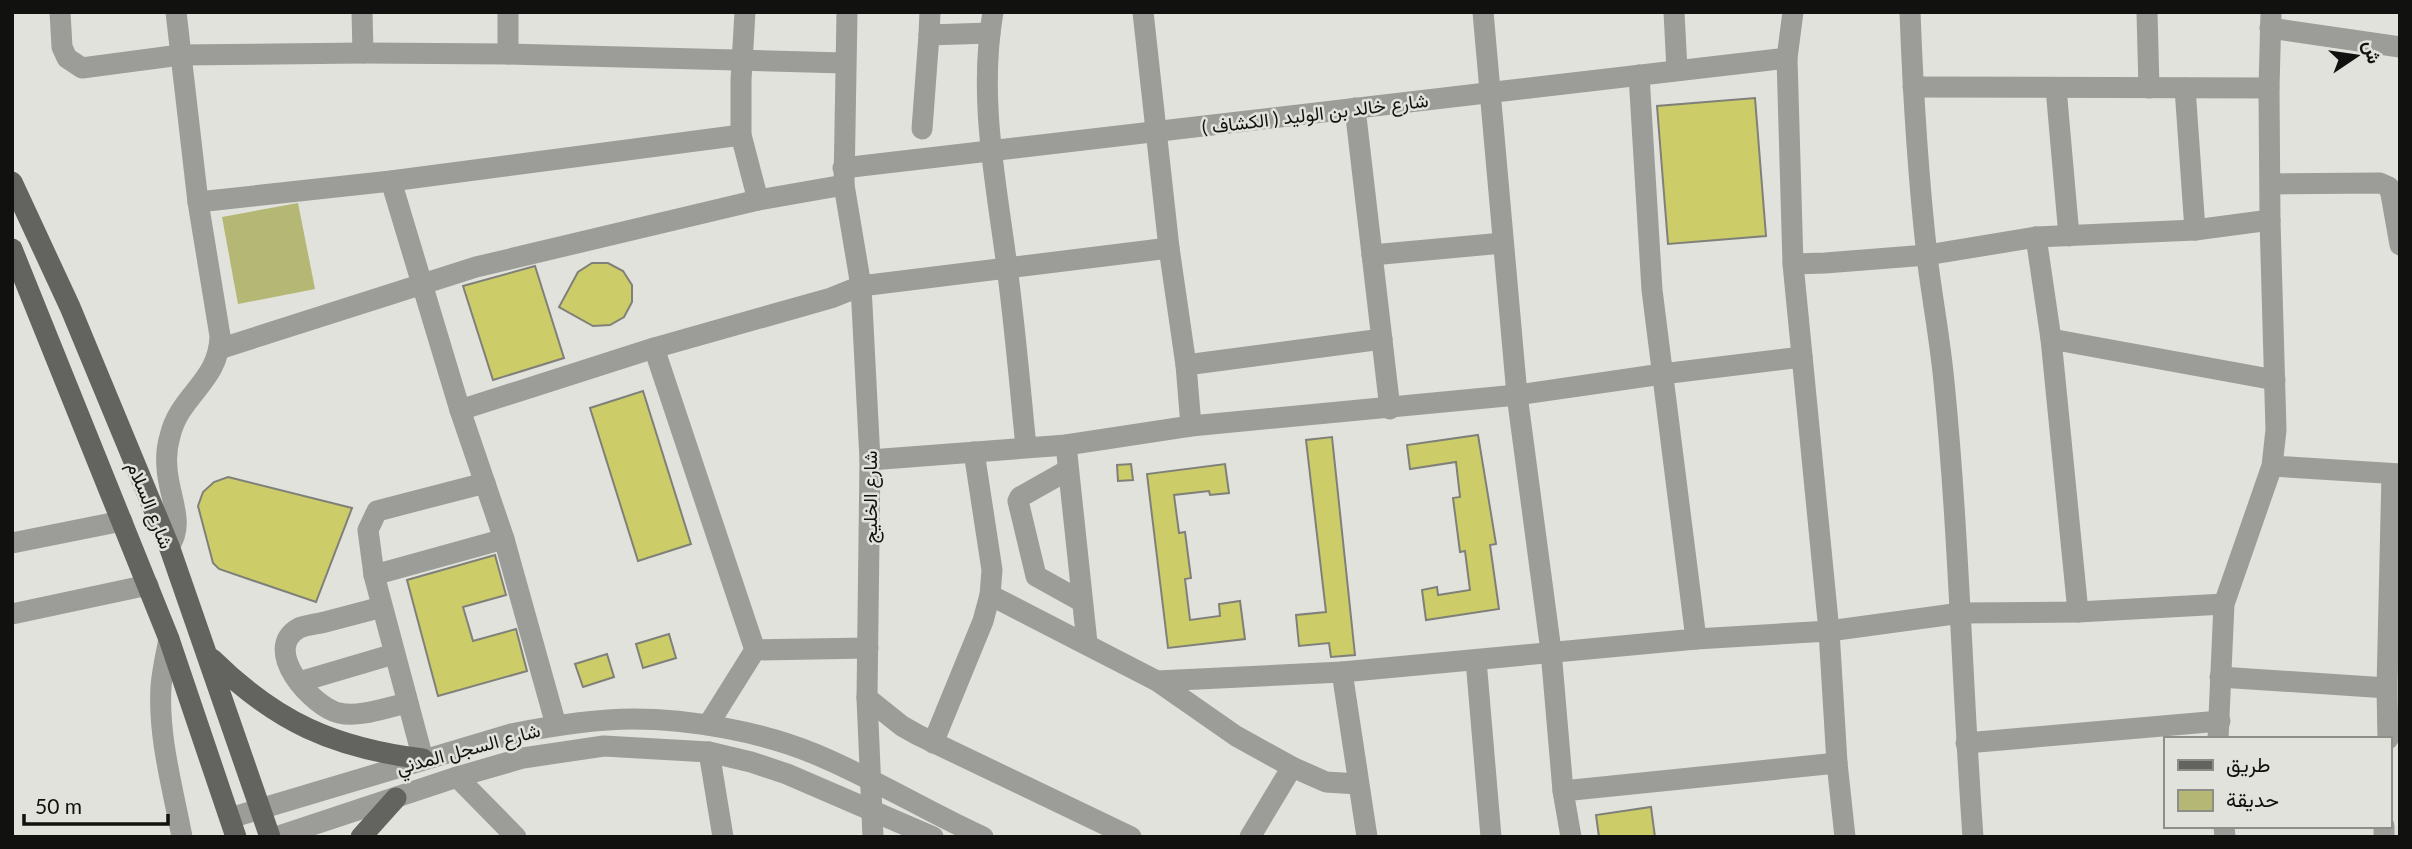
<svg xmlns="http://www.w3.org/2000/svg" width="2412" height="849" font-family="Lato,Vazirmatn,sans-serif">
  <rect width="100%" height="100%" fill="#e1e2db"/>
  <!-- green -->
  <path fill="#b5b775" d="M298 203 315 289 238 304 222 217Z"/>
  <!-- building -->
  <g fill="#cccd68" stroke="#80807a" stroke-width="2">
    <path d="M1755 98 1766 236 1668 244 1657 106Z"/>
    <path d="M592 263H608L623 271 632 285V302L624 317 610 325 593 326 559 307 578 272Z"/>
    <path d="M535 266 564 358 493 380 463 286Z"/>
    <path d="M643 391 691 544 638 561 590 408Z"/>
    <path d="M1478 435 1496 544 1490 545 1499 609 1426 620 1422 590 1437 587 1438 595 1470 590 1465 551 1460 552 1453 498 1460 497 1456 462 1410 469 1407 445Z"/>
    <path d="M1332 437 1355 655 1331 657 1329 643 1299 646 1296 615 1326 612 1306 440Z"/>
    <path d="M1131 464 1133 480 1118 481 1117 465Z"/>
    <path d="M1225 464 1229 493 1210 495 1209 491 1174 495 1179 533 1185 532 1191 578 1185 579 1190 620 1220 616 1219 604 1240 601 1245 639 1168 648 1147 474Z"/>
    <path d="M228 477 352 508 316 602 219 569 213 563 198 506 203 492 214 482Z"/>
    <path d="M495 555 506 595 463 607 473 641 516 629 527 671 438 696 407 580Z"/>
    <path d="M669 634 676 658 643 668 636 644Z"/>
    <path d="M607 654 614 677 583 687 575 664Z"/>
    <path d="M1651 807 1655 837H1599L1596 815Z"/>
  </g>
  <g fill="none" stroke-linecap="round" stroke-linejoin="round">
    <!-- minor -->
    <g stroke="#9c9c99" stroke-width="21">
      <path d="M60 12 62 47 67 58 82 68 180 55 363 53 508 54 844 63"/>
      <path d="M362 12 363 53"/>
      <path d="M745 12 741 80V135L758 200"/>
      <path d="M847 12 844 185 861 286 870 460 867 698 873 837"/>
      <path d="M930 12 929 35 990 33"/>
      <path d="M993 12C978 99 996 181 1007 267 1015 327 1020 387 1026 447"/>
      <path d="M1143 12 1169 248 1186 365 1191 426"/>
      <path d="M1483 12 1517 395 1551 651 1563 791 1571 837"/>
      <path d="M1674 12 1677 70"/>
      <path d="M1793 12 1787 58 1793 264 1829 631 1837 763 1845 837"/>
      <path d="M1910 12C1913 93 1918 175 1927 256 1932 298 1940 339 1944 382 1959 533 1962 685 1973 837"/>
      <path d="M2147 12 2149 88"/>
      <path d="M2270 28 2400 47"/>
      <path d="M508 54V12"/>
      <path d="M1639 75 1652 290 1696 639"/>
      <path d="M1913 87 2269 88"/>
      <path d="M2056 88 2069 236"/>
      <path d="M2185 88 2195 230"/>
      <path d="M1355 108 1390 409"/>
      <path d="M922 129 929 35"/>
      <path d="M843 168 1787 58"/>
      <path d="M391 181 460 410 504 539 556 725"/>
      <path d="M2271 184 2380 183 2389 187 2391 194 2400 245"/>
      <path d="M198 202 391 181 741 135"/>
      <path d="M2036 237 2051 339 2078 612"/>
      <path d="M1372 255 1503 243"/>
      <path d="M1793 264 1825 263 1927 255 2036 237 2195 230 2270 220"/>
      <path d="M2051 339 2275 380"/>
      <path d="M654 348 755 650"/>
      <path d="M219 349 476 267 758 200 844 185"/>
      <path d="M1186 365 1382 339"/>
      <path d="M460 410 654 348 831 298 861 286 1169 248"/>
      <path d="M1066 445 1087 643"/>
      <path d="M870 460 1066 445 1191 426 1517 395 1662 374 1802 357"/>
      <path d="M2272 466 2400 474"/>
      <path d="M1068 470 1020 497 1018 501 1036 576 1081 601"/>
      <path d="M12 543 122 521"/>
      <path d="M169 546C186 524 168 494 167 468 166 457 167 446 170 436 180 394 219 382 220 336L198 202 176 12"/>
      <path d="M374 575 504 539"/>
      <path d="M990 595 1157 681 1236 736 1292 767 1326 782 1358 784"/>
      <path d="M382 607C363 612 344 617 325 622 317 624 306 625 299 628 260 650 313 707 339 713 360 718 387 707 408 703"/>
      <path d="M12 614 148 585"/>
      <path d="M169 639C166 655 162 672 161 687 158 737 173 789 182 837"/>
      <path d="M755 650 868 648"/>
      <path d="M1476 660 1491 837"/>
      <path d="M1342 672 1367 837"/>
      <path d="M2220 677 2387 688"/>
      <path d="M1157 681 1342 672 1696 639 1829 631 1961 613 2078 612 2224 604"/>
      <path d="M299 682 394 654"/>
      <path d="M867 698 902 726 918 735 1131 837"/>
      <path d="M708 725 755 650"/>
      <path d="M2218 739 2224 604 2272 466 2276 430 2270 220 2269 88 2271 12"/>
      <path d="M2388 739 2387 688 2392 474"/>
      <path d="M933 743 983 621 990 595 992 570 974 452"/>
      <path d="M1966 743 2220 721"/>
      <path d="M709 752 723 837"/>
      <path d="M423 759 374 575 368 530 377 511 485 483"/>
      <path d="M457 777 516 837"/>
      <path d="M1563 791 1837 763"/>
      <path d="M230 818 511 734C551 726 592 719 633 719 690 719 763 732 815 754 873 778 926 811 983 837"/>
      <path d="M2224 826 2225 837"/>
      <path d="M276 837 457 777 523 758 604 746 709 752 751 762 787 774 933 837"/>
      <path d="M1250 837 1292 767"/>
      <path d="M2384 837V826"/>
    </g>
    <!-- major -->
    <g stroke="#63645f" stroke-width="21">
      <path d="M12 182 70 307 169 546 270 837"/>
      <path d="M12 249 169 639 236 837"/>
      <path d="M212 659C276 722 334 748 423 759"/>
      <path d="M361 837 396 798"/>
    </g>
  </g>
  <g text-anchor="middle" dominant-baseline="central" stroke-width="5" stroke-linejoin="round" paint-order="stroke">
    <!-- street labels -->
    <g font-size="19" fill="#11110f" stroke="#e1e2db">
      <text transform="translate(1315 113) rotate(-7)">شارع خالد بن الوليد ( الكشاف )</text>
      <text transform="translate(869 497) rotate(-90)">شارع الخليج</text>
      <text transform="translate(151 505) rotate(68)">شارع السلام</text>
      <text transform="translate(468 748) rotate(-15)">شارع السجل المدني</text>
    </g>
  </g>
  <!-- border -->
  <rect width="2412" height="849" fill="none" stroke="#11110f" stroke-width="28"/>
  <!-- legend -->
  <rect x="2164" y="737" width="228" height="91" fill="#e1e2db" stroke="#8e8e89" stroke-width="2"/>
  <rect x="2178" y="760" width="35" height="10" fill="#63645f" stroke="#8e8e89" stroke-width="2"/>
  <text x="2226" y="772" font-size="21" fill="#11110f">طريق</text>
  <rect x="2178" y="790" width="35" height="21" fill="#b5b775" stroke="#8e8e89" stroke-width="2"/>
  <text x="2226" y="807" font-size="21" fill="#11110f">حديقة</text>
  <!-- north arrow -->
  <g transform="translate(2356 56) rotate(77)" stroke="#e1e2db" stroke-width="5" paint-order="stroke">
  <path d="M0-5L12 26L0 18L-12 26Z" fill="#11110f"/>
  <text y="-10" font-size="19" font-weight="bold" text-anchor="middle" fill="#11110f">ش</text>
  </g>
  <!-- scale -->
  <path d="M24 814v10h144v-10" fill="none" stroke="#11110f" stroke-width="3.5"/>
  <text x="35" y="814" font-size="21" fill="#11110f" stroke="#e1e2db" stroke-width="5" paint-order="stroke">50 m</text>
</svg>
